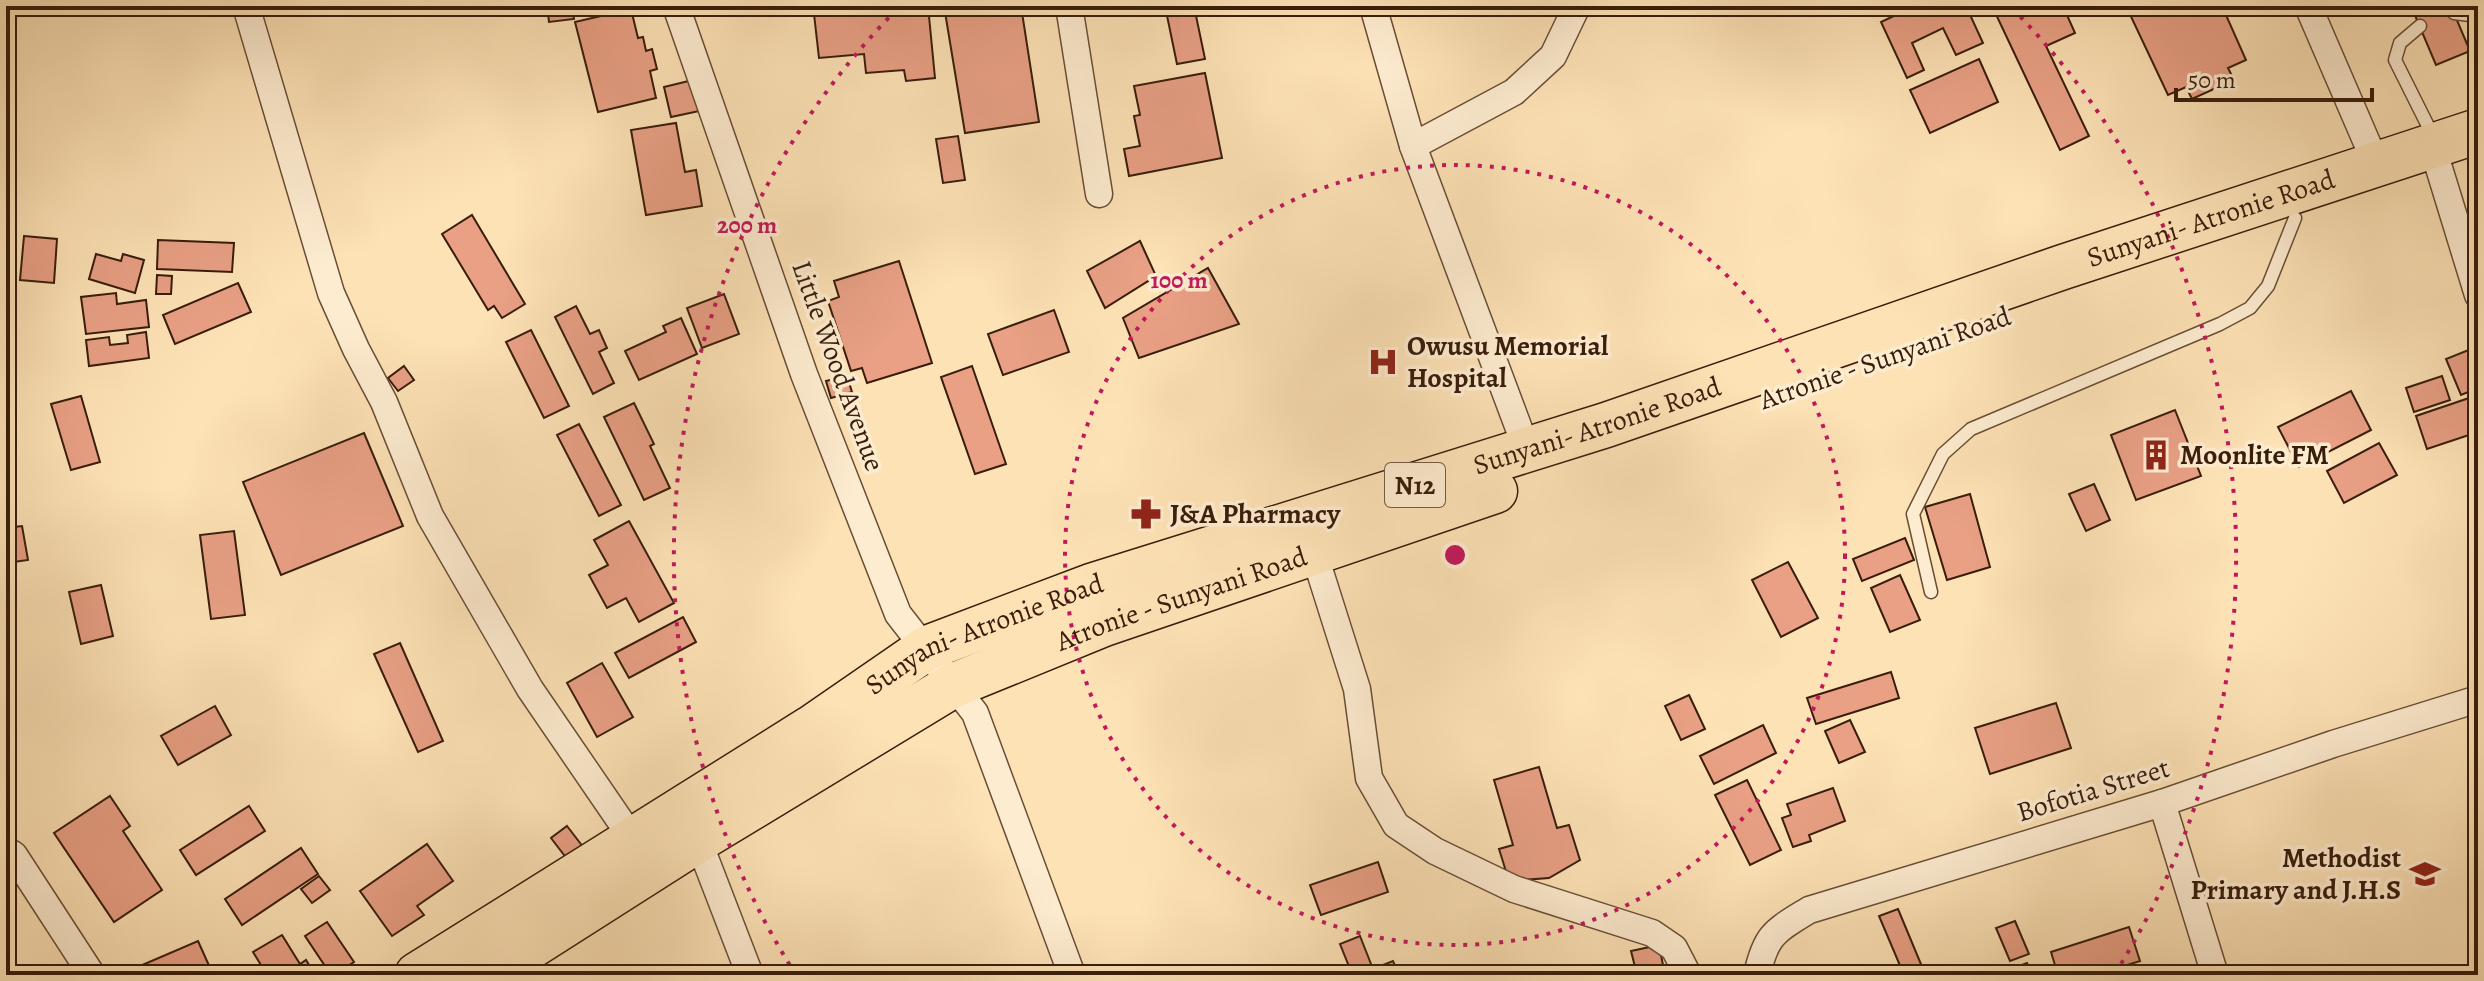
<svg xmlns="http://www.w3.org/2000/svg" width="2484" height="981" font-family="Alegreya,serif">
  <rect width="100%" height="100%" fill="#fde2b6"/>
  <filter id="stains"><feTurbulence type="fractalNoise" baseFrequency=".0025" numOctaves="4"/><feColorMatrix values="0 0 0 0 .2 0 0 0 0 .09 0 0 0 0 .02 0 0 0 .5 -.17"/></filter>
  <radialGradient id="worn" r=".72"><stop offset=".6" stop-color="#630" stop-opacity="0"/><stop offset="1" stop-color="#630" stop-opacity=".3"/></radialGradient>
  <!-- building -->
  <g fill="#e9a085" stroke="#381d0b" stroke-width="2">
    <path d="M547 6H572L574 19 549 22Z"/>
    <path d="M861 6H928L935 78 906 81 904 70 866 73 864 54 819 58 814 14 861 10Z"/>
    <path d="M982 6H1021L1039 122 965 133 945 12Z"/>
    <path d="M1165 6H1194L1205 59 1177 64Z"/>
    <path d="M1915 6H1966L1983 43 1956 55 1943 28 1912 43 1924 70 1907 78 1881 22Z"/>
    <path d="M1992 6H2063L2075 33 2046 46 2089 136 2060 150Z"/>
    <path d="M2126 6H2222L2246 60 2228 68 2234 80 2192 99 2186 87 2168 95Z"/>
    <path d="M2411 6H2451L2470 51 2436 65Z"/>
    <path d="M631 9 638 38 643 37 646 51 652 49 657 69 650 71 656 98 598 112 575 22Z"/>
    <path d="M1979 59 1998 102 1930 133 1910 90Z"/>
    <path d="M1205 73 1222 158 1129 176 1124 149 1140 146 1134 116 1140 115 1134 86Z"/>
    <path d="M697 79 704 110 671 117 664 87Z"/>
    <path d="M676 123 685 172 696 170 702 206 646 215 631 130Z"/>
    <path d="M958 136 965 180 943 183 936 139Z"/>
    <path d="M472 215 525 304 502 318 494 306 488 310 442 234Z"/>
    <path d="M6 221H7L8 272H6Z"/>
    <path d="M24 236 57 239 54 283 20 280Z"/>
    <path d="M158 240 234 243 232 272 157 269Z"/>
    <path d="M1140 241 1156 276 1105 308 1087 271Z"/>
    <path d="M96 254 121 261 123 254 144 260 135 293 89 279Z"/>
    <path d="M899 261 932 363 867 383 862 368 851 371 828 301 839 297 834 281Z"/>
    <path d="M1208 268 1239 324 1139 358 1123 318Z"/>
    <path d="M157 275 172 276 171 294H156Z"/>
    <path d="M238 283 251 312 175 344 163 315Z"/>
    <path d="M116 293 117 304 146 300 149 327 86 334 81 297Z"/>
    <path d="M724 294 739 334 702 348 687 308Z"/>
    <path d="M576 306 590 334 599 330 607 348 599 352 614 383 593 394 555 317Z"/>
    <path d="M1054 310 1069 352 1003 375 988 334Z"/>
    <path d="M681 318 697 354 639 380 625 351 666 332 663 326Z"/>
    <path d="M531 330 569 406 544 418 506 342Z"/>
    <path d="M146 332 149 358 89 366 86 340 109 337 110 345 128 343 127 335Z"/>
    <path d="M2471 349 2478 366V388L2461 395 2446 359Z"/>
    <path d="M404 366 414 380 398 391 388 378Z"/>
    <path d="M972 366 1006 464 975 474 941 377Z"/>
    <path d="M847 376 852 392 831 398 826 381Z"/>
    <path d="M2442 376 2450 400 2414 412 2406 388Z"/>
    <path d="M2351 391 2371 430 2299 467 2278 427Z"/>
    <path d="M2478 395V432L2427 449 2416 416Z"/>
    <path d="M81 396 100 462 71 470 51 404Z"/>
    <path d="M634 403 654 444 650 446 670 488 644 500 604 417Z"/>
    <path d="M2175 410 2201 476 2136 500 2111 435Z"/>
    <path d="M579 424 621 505 599 516 557 435Z"/>
    <path d="M364 433 403 526 281 575 243 482Z"/>
    <path d="M2379 443 2397 475 2344 503 2327 471Z"/>
    <path d="M2094 484 2110 520 2086 531 2069 494Z"/>
    <path d="M1970 494 1990 567 1947 580 1925 507Z"/>
    <path d="M629 521 674 603 639 622 626 598 607 608 589 575 608 565 594 540Z"/>
    <path d="M22 526 28 560 6 563V528Z"/>
    <path d="M234 531 245 615 211 619 200 535Z"/>
    <path d="M1905 538 1914 560 1862 581 1853 559Z"/>
    <path d="M1788 562 1818 618 1781 637 1752 580Z"/>
    <path d="M1900 575 1920 620 1890 632 1871 588Z"/>
    <path d="M101 585 113 636 81 644 69 592Z"/>
    <path d="M683 617 696 642 629 678 615 653Z"/>
    <path d="M400 643 443 741 418 752 374 654Z"/>
    <path d="M602 663 633 717 597 737 567 683Z"/>
    <path d="M1891 672 1899 698 1816 724 1807 698Z"/>
    <path d="M1689 695 1705 729 1681 740 1665 706Z"/>
    <path d="M2056 703 2071 748 1990 774 1975 728Z"/>
    <path d="M215 706 231 735 178 765 161 736Z"/>
    <path d="M1850 720 1865 752 1839 763 1825 731Z"/>
    <path d="M1763 725 1776 753 1714 784 1700 756Z"/>
    <path d="M1539 767 1557 828 1569 825 1580 860 1549 878 1509 881 1499 849 1513 845 1494 780Z"/>
    <path d="M1747 780 1781 850 1750 865 1715 795Z"/>
    <path d="M1833 788 1845 821 1809 835 1811 841 1793 847 1782 818 1791 815 1787 804Z"/>
    <path d="M110 796 130 826 123 831 162 890 114 922 54 833Z"/>
    <path d="M249 806 265 831 196 875 180 850Z"/>
    <path d="M567 826 587 852 571 864 551 838Z"/>
    <path d="M427 844 453 881 417 906 424 915 392 936 360 891Z"/>
    <path d="M301 848 318 874 242 925 225 899Z"/>
    <path d="M1378 862 1388 892 1321 915 1310 885Z"/>
    <path d="M319 876 330 890 312 903 301 889Z"/>
    <path d="M1898 909 1923 969 1908 975H1904L1879 916Z"/>
    <path d="M2015 921 2029 954 2010 961 1996 928Z"/>
    <path d="M327 922 354 962 334 975H331L305 936Z"/>
    <path d="M2129 927 2140 961 2095 975H2058L2051 952Z"/>
    <path d="M282 935 300 964 306 960 315 975H267L253 952Z"/>
    <path d="M1360 936 1373 969 1393 961 1399 975H1338L1350 969 1340 944Z"/>
    <path d="M198 941 211 970 200 975H119Z"/>
    <path d="M1659 945 1665 975H1637L1631 951Z"/>
    <path d="M2027 963 2032 975H1995Z"/>
  </g>
  <g fill="none" stroke-linecap="round" stroke-linejoin="round">
    <!-- service casing -->
    <g stroke="#694e36" stroke-width="15">
      <g id="service">
        <path d="M2454 13 2478 16"/>
        <path d="M2420 26 2400 43 2395 60 2433 136"/>
        <path d="M1931 592 1913 514 1943 454 1971 429 2220 324 2250 308 2268 286 2295 218"/>
      </g>
    </g>
    <!-- minor casing -->
    <g stroke="#694e36" stroke-width="29">
      <g id="minor">
        <path d="M246 6 331 293 356 349 384 402 430 516 530 689 634 841"/>
        <path d="M676 6 804 374 898 614 975 713 1072 975"/>
        <path d="M1069 6 1099 194"/>
        <path d="M1373 6 1413 146 1527 450"/>
        <path d="M2308 6 2377 166"/>
        <path d="M1413 146 1514 92 1553 56 1577 6"/>
        <path d="M2439 168 2478 295"/>
        <path d="M1314 553 1357 689 1369 778 1396 825 1435 851 1514 889 1652 933 1674 948 1688 975"/>
        <path d="M2162 803 2215 975"/>
        <path d="M698 840 750 975"/>
        <path d="M6 850 14 855 92 975"/>
        <path d="M1757 975C1766 934 1775 931 1809 910L2162 803 2333 744 2478 699"/>
      </g>
    </g>
    <!-- trunk casing -->
    <g stroke="#381d0b" stroke-width="47">
      <g id="trunk">
        <path id="s1" d="M417 975 811 728 927 648 1091 586 1606 425 2063 267 2478 131"/>
        <path id="s2" d="M486 975 698 840 952 686 1104 624 1495 491"/>
      </g>
    </g>
    <!-- service -->
    <use href="#service" stroke="#feecd0" stroke-width="12"/>
    <!-- minor -->
    <use href="#minor" stroke="#feecd0" stroke-width="26"/>
    <!-- trunk -->
    <use href="#trunk" stroke="#fde2b6" stroke-width="44"/>
  </g>
  <!-- distance rings -->
  <g fill="none" stroke="#c2185b" stroke-width="4" stroke-dasharray="4 8">
    <circle cx="1455" cy="555" r="390"/>
    <path d="M796 975A781 781 0 0 1 898 8M2012 8A781 781 0 0 1 2114 975"/>
  </g>
  <!-- icons -->
  <defs>
    <g id="hospital-bare" transform="scale(2.4)"><path d="M-5-5h3v3.5h4V-5h3V5h-3V1.5h-4V5h-3Z" fill="#8f2418" stroke="#feecd0" stroke-width="2.5" paint-order="stroke"/></g>
    <g id="building-bare" transform="scale(2.4)"><path d="M-4-6H4V6H1V3H-1V6H-4ZM-2.5-4.3h1.7v1.8h-1.7ZM.8-4.3h1.7v1.8H.8ZM-2.5-1h1.7V.8h-1.7ZM.8-1h1.7V.8H.8Z" fill="#8f2418" stroke="#feecd0" stroke-width="2.5" paint-order="stroke"/></g>
    <g id="pharmacy-bare" transform="scale(2.4)"><path d="M-2-6h4v4h4v4h-4v4h-4v-4h-4v-4h4Z" fill="#8f2418" stroke="#feecd0" stroke-width="2.5" paint-order="stroke"/></g>
    <g id="school-bare" transform="scale(2.4)"><path d="M0-5L7-2L0 1L-7-2ZM-4 1L0 2.5L4 1V4Q0 6-4 4Z" fill="#8f2418" stroke="#feecd0" stroke-width="2.5" paint-order="stroke"/></g>
  </defs>
  <g fill-rule="evenodd">
    <use href="#hospital-bare" x="1383" y="362"/>
    <use href="#building-bare" x="2156" y="455"/>
    <use href="#pharmacy-bare" x="1146" y="514"/>
    <use href="#school-bare" x="2425" y="874"/>
  </g>
  <g text-anchor="middle" dominant-baseline="central" stroke-width="7" stroke-linejoin="round" paint-order="stroke">
    <!-- shield labels -->
    <rect fill="#feecd0" stroke="#735b46" stroke-width="2" x="1385" y="463" width="60" height="44" rx="6"/>
    <g font-size="26" font-weight="bold" fill="#381d0b">
      <text x="1415" y="485">N12</text>
    </g>
    <!-- street labels -->
    <g font-size="28" fill="#381d0b" stroke="#feecd0">
      <text stroke="none"><textPath href="#s1" startOffset="1960">Sunyani- Atronie Road</textPath></text>
      <text transform="translate(1885 358) rotate(-19)">Atronie - Sunyani Road</text>
      <text transform="translate(838 366) rotate(70)">Little Wood Avenue</text>
      <text stroke="none"><textPath href="#s1" startOffset="1312">Sunyani- Atronie Road</textPath></text>
      <text stroke="none"><textPath href="#s2" startOffset="794">Atronie - Sunyani Road</textPath></text>
      <text stroke="none"><textPath href="#s1" startOffset="664">Sunyani- Atronie Road</textPath></text>
      <text transform="translate(2093 790) rotate(-17)">Bofotia Street</text>
    </g>
    <!-- poi labels -->
    <g font-size="28" font-weight="bold" fill="#381d0b" stroke="#feecd0" text-anchor="start">
      <text x="1407" y="346">Owusu Memorial<tspan x="1407" dy="32">Hospital</tspan></text>
      <text x="2180" y="455">Moonlite FM</text>
      <text x="1170" y="514">J&amp;A Pharmacy</text>
      <text x="2401" y="858" text-anchor="end">Methodist<tspan x="2401" dy="32">Primary and J.H.S</tspan></text>
    </g>
  </g>
  <circle cx="1455" cy="555" r="12" fill="#c2185b" stroke="#feecd0" stroke-width="4"/>
  <g font-size="24" text-anchor="middle" font-weight="bold" fill="#c2185b" stroke="#feecd0" stroke-width="7" stroke-linejoin="round" paint-order="stroke">
    <text x="747" y="233">200 m</text>
    <text x="1179" y="288">100 m</text>
  </g>
  <!-- margin -->
  <rect width="2484" height="981" fill="none" stroke="#fde2b6" stroke-width="32"/>
  <rect x="8" y="8" width="2468" height="965" fill="none" stroke="#381d0b" stroke-width="4"/>
  <rect x="16" y="16" width="2452" height="949" fill="none" stroke="#381d0b" stroke-width="2"/>
  <!-- scale -->
  <path d="M2176 88v12h196v-12" fill="none" stroke="#381d0b" stroke-width="4"/>
  <text x="2188" y="88" font-size="24" fill="#381d0b" stroke="#feecd0" stroke-width="6" paint-order="stroke">50 m</text>
  <rect width="100%" height="100%" filter="url(#stains)"/>
  <rect width="100%" height="100%" fill="url(#worn)"/>
</svg>
